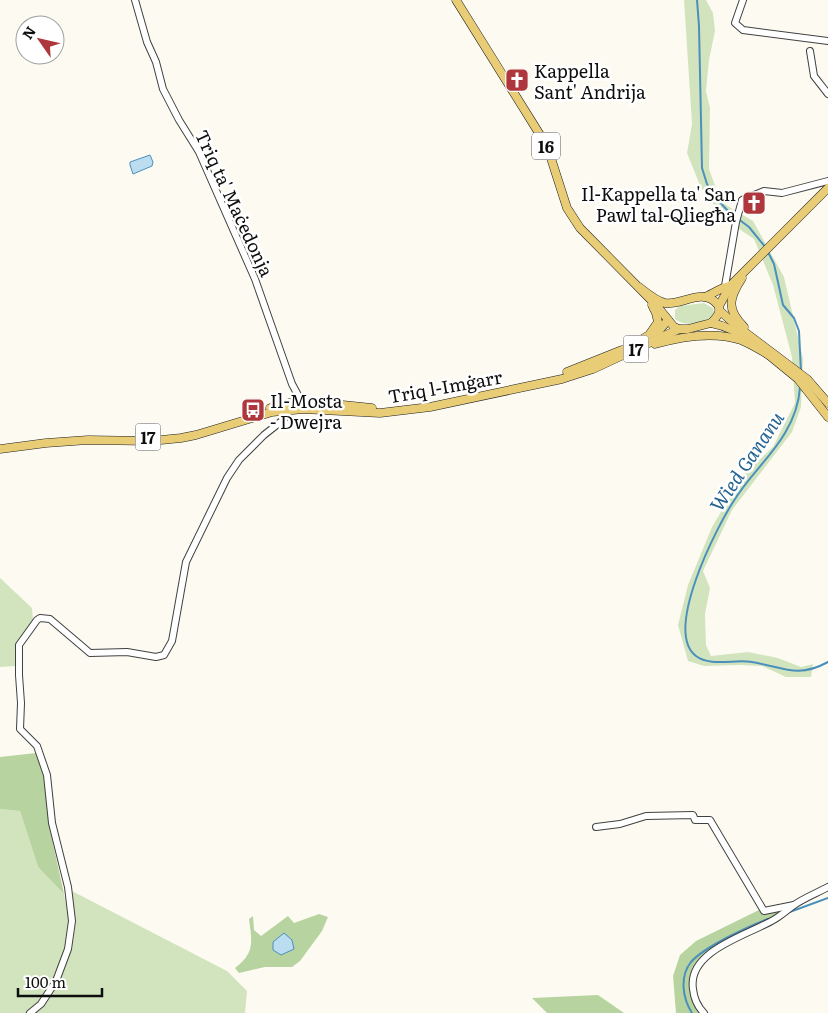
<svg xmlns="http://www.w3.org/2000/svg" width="828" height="1013" font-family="Literata,serif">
  <rect width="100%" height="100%" fill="#fdfbf1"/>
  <!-- green -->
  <g fill="#d2e4be">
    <path d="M684 0H706L713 13 715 31 709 60 706 91 710 108 709 169 721 202 753 221 784 277 803 359 801 407 792 432 732 510 703 571 710 588 705 614 706 645 711 656 748 652 778 658 801 667 813 664 811 677H786L762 666 739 665 704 666 688 661 678 625 688 585 712 527 743 475 773 447 795 403 792 357 773 285 754 239 726 220 701 188 687 153 692 124Z"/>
    <path d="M704 303 713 308 714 313C707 323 685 328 675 319V310L680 306Z"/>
    <path d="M0 578 32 608 33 620 17 644 16 666 0 667Z"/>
    <path d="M0 809 20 811 38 867 64 894 70 925 66 951 59 970 36 1008 26 1013H0Z"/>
    <path d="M70 890 227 971 247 991 245 1013H35C52 1002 61 976 68 957L69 958 75 928Z"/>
  </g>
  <!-- forest -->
  <g fill="#b7d39f">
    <path d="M36 753 47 776 50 830 64 894 38 867 20 811 0 809V757Z"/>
    <path d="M796 901C789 907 781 915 772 920 753 931 702 951 692 971 685 986 694 1001 702 1013H676L673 976 680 955 696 941 765 907Z"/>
    <path d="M319 914 328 917 322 931 300 961 292 967H265L239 973 235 968C255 953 252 942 249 919L253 916 254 930 261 936 288 916 294 923Z"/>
    <path d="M598 995 624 1013H547L532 998Z"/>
  </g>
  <!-- water -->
  <g fill="#bcdcef" stroke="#4b90bd">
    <path d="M150 155 153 162 152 166 133 174 130 165V162Z"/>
    <path d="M284 933 292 940 294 949 281 955 273 950V942Z"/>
  </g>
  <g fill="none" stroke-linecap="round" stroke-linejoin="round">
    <!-- stream -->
    <g stroke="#4b90bd" stroke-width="2">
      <path d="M697 0 699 26 702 168 707 184 715 197 729 212 749 227 766 248"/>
      <path d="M768 252 774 264 783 305 794 318 799 331 801 372"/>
      <path d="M800 387C799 404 794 418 785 433 771 457 750 475 735 499 717 526 663 631 696 656 710 667 735 659 752 662 783 667 797 679 828 662"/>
      <path d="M787 913 828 898"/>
      <path d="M692 1013C683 999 679 977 691 962 704 947 749 926 768 919"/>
    </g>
    <!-- minor casing -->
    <g stroke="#414141" stroke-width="8">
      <g id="minor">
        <path d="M135 0 147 42 156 62 163 89 179 120 199 152 255 279 292 384 299 397 304 401"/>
        <path d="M743 0 735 23 743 30 828 41"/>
        <path d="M810 51 814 76 828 94"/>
        <path d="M725 286 736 222 742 200 764 191 782 193 828 181"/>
        <path d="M596 827 620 824 646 816 693 815 695 820H710L764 911 794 905"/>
        <path d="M30 1013 41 1004 56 981 68 949 72 921 68 887 52 823 47 775 37 746 20 729 21 703 19 675V645L37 620 40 618 50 619 90 653 127 652 156 657 164 655 172 641 186 562 227 478 239 460 264 435 283 420 289 411"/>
        <path d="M704 1013C697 1006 694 999 693 989 687 950 749 935 775 919 782 915 787 910 794 905 804 898 817 893 828 887"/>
      </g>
    </g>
    <!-- major casing -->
    <g stroke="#1f1f1f" stroke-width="9">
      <g id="major">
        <path d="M456 0 542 138 548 149 567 208 580 228 657 306 674 327 679 329H688L711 323C716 318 723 311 717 304 703 287 681 306 665 303 656 301 647 293 639 287"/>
        <path d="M742 278C729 298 726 309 744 327"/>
        <path d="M705 297C712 294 724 286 730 286"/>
        <path d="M719 306 730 286 828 188"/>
        <path d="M720 311 738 327 807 379 828 403"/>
        <path d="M711 323C727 326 737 332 750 341"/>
        <path d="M646 340 657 333 668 320"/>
        <path d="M655 344C683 336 713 331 741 340 751 344 760 350 769 355"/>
        <path d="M627 348 649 335 658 322 656 313 652 305"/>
        <path d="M765 352 798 379 828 417"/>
        <path d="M567 372 622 350"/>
        <path d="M270 408 297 401H304L372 408"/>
        <path d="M0 449 46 443 88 440 151 441 181 438 196 435 272 412 303 409 380 413 430 407 562 379 593 369 679 329"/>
      </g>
    </g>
    <!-- minor -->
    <use href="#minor" stroke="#fff" stroke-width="6"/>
    <!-- major -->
    <use href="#major" stroke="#e8cc76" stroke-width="8"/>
  </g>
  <!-- icons -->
  <defs>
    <g id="church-square" transform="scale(1.25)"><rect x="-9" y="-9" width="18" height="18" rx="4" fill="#ae373d" stroke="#fff"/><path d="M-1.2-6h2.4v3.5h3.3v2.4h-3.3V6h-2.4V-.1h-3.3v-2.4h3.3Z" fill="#fff"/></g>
    <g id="bus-square" transform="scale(1.25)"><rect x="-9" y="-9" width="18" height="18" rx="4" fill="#ae373d" stroke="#fff"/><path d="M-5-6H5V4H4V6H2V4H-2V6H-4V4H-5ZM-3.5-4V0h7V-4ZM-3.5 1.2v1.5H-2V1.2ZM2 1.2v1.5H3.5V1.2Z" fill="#fff"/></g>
  </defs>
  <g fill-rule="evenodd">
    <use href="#church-square" x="517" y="80"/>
    <use href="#church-square" x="754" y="203"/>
    <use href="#bus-square" x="253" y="410"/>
  </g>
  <g text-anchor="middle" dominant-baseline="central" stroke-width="5" stroke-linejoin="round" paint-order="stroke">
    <!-- shield labels -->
    <g fill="#fff" stroke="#565656" stroke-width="1">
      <rect x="532" y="132.5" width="28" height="27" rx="4"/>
      <rect x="623.5" y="335.5" width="25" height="27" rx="4"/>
      <rect x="135.5" y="423.5" width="25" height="27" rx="4"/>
    </g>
    <g font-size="16" font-weight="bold" fill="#0e0e0e">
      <text x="546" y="146">16</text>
      <text x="636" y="349">17</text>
      <text x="148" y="437">17</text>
    </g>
    <!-- poi labels -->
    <g font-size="18" fill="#0e0e0e" stroke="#fff" text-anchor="start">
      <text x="534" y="70">Kappella<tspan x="534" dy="21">Sant' Andrija</tspan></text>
      <text x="736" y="193" text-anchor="end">Il-Kappella ta' San<tspan x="736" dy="21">Pawl tal-Qliegħa</tspan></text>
      <text x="270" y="400">Il-Mosta<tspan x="270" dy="21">- Dwejra</tspan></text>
    </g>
    <!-- street labels -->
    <g font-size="18" fill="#0e0e0e" stroke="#fff">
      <text transform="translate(235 203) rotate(65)">Triq ta' Maċedonja</text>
      <text transform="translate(445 386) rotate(-10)">Triq l-Imġarr</text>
    </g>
    <!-- water labels -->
    <g font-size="19" font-style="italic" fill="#266391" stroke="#fff">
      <text transform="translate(746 461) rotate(-56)">Wied Gananu</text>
    </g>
  </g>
  <!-- north arrow -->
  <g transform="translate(40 40) rotate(304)"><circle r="24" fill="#ffffff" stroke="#9f9f9f"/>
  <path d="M0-4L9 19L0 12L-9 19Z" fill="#ae373d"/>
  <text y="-8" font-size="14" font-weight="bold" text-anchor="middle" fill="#0e0e0e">N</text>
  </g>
  <!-- scale -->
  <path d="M18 988v8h84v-8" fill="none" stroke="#0e0e0e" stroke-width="2.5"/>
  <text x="25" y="988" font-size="15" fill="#0e0e0e" stroke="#ffffff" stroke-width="4" paint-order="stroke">100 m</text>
</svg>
